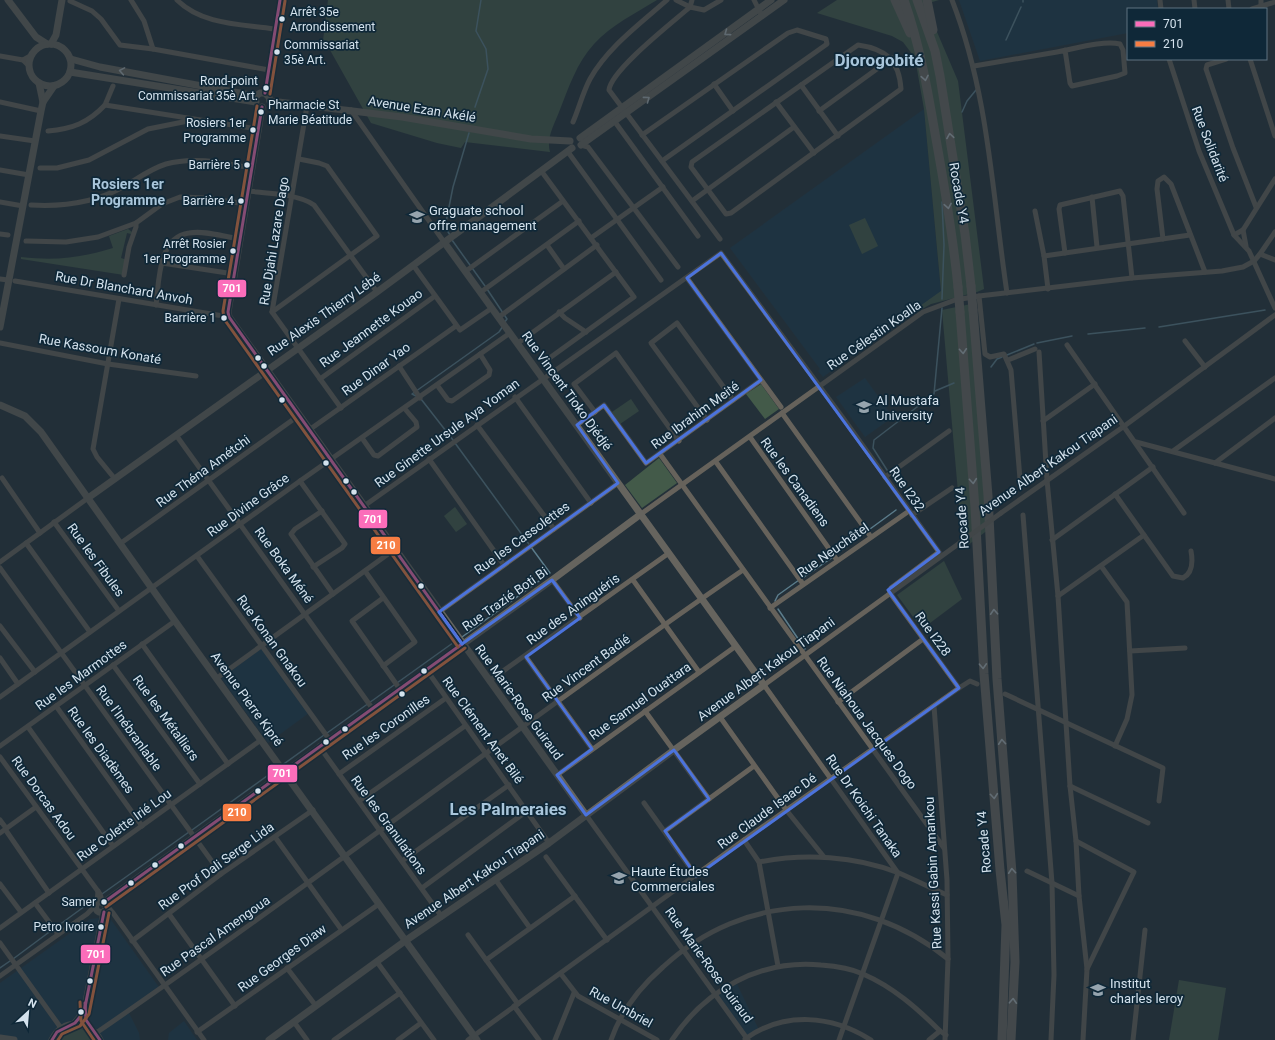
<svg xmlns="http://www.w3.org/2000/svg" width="1275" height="1040" font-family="Roboto,sans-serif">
  <rect width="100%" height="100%" fill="#233039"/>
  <!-- built -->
  <g fill="#1a384c">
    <path d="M959 0H1157L1158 9H1128V33L980 61Z"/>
    <path d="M924 109 941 292 823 377 818 371 820 369 730 248Z"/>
    <path d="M865 378 893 417 865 437 836 397Z"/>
    <path d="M262 648 309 713 268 743 221 678Z"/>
    <path d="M109 917 161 990 129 1013 139 1033 140 1040H0V983L90 919Z"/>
    <path d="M737 984 759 1030 747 1036 718 995Z"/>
    <path d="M184 1021 197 1040H168L169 1033Z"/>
  </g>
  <!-- green -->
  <g fill="#435a49">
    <path d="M328 0H657C636 13 611 25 594 44 577 62 568 89 559 112 554 125 546 138 550 152L465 142 461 148 437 143 371 123 330 50 322 49Z"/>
    <path d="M837 0H939L925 4 958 81 984 289 977 292 931 304 915 313 913 311 941 291 924 109 915 58 903 42 892 36 817 13Z"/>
    <path d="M865 218 878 246 862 254 849 225Z"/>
    <path d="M128 229 132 232 131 234 127 233 121 258 127 260 124 275 21 259V257C55 261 80 258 113 248L109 236Z"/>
    <path d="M976 303 993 526 963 549 942 310Z"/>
    <path d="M761 384 779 409 765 419 746 394Z"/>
    <path d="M631 399 639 411 620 424 612 412Z"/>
    <path d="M659 458 677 483 642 508 625 485Z"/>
    <path d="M455 507 467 524 456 532 444 516Z"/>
    <path d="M944 561 962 599 922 629 897 595Z"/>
    <path d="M1179 980 1226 988 1218 1040H1169Z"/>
    <path d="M71 1028C83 1028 89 1030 96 1040H56L66 1029Z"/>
  </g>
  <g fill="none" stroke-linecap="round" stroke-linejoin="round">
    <!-- stream -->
    <g stroke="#5b7c8b" stroke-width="1.5">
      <path d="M1023 2V0"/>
      <path d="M1006 40 1021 7"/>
      <path d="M475 107 488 69 486 49 476 31 481 0"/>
      <path d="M962 112 967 101 976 90"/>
      <path d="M942 202 944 245 942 299"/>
      <path d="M450 235 445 227 453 187 469 133"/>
      <path d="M452 240 485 286"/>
      <path d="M487 289 507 319 504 323"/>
      <path d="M1159 327 1265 310"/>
      <path d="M1088 334 1145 328"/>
      <path d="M1037 343 1072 336"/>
      <path d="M1007 355 1034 344"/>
      <path d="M991 367 997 359 1002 357"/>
      <path d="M935 391 954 383"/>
      <path d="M416 396 412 394 499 332 503 326"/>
      <path d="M421 399 453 440"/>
      <path d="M455 443 550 573 462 637"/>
      <path d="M887 470 873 448 874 440 934 394 942 308"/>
      <path d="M870 529 896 510"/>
      <path d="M837 553 864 534"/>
      <path d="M804 577 833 557"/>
      <path d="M775 601 778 595 799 580"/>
      <path d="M778 609 805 649"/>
      <path d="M327 733 457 640"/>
      <path d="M281 766 324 735"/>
      <path d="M192 830 278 768"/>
      <path d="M102 894 189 832"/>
      <path d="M55 928 96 898"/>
      <path d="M13 959 52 930"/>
      <path d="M0 968 10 961"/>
    </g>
    <!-- street -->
    <g stroke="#66625b" stroke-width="5">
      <path d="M131 0 144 21 153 49"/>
      <path d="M177 0C202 25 241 24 274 29"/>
      <path d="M676 0 690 7 704 10 721 0"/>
      <path d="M692 0 690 7C673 22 611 70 609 90L720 239"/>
      <path d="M754 0 762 16"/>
      <path d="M952 0C989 95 992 193 1007 293"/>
      <path d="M1160 0 1161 9"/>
      <path d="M1194 0 1195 9"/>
      <path d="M1228 0 1229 9"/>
      <path d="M1261 0V6"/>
      <path d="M70 1 92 11 101 19 120 45 153 49 269 70"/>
      <path d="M1252 9 1275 2"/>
      <path d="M858 45C886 49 899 60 901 89L731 213 726 214 691 167 692 162Z"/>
      <path d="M0 56 23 60 29 66"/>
      <path d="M1169 59 1199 151 1234 235 1249 251 1275 308"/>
      <path d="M1226 59 1207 65 1206 69 1233 148 1256 207"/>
      <path d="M1250 59 1275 136"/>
      <path d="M23 60 32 55"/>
      <path d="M974 66 1057 52C1074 49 1103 40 1120 44L1123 50 1125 73 1117 76 1072 86 1070 83 1065 50"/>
      <path d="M714 84 733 111"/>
      <path d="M801 85 838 136"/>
      <path d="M265 93 280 0"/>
      <path d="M0 102 41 111"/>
      <path d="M776 102 814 153"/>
      <path d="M105 105 113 86"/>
      <path d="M307 106 272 312 341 408"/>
      <path d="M351 110 444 242"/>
      <path d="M819 111 892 58"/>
      <path d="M573 122C579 108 583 92 590 79 608 47 640 24 667 0"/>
      <path d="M615 122 698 236"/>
      <path d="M48 131C72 129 88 123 105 105L258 129"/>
      <path d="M642 135 788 33 797 30 826 39 827 44 662 161"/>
      <path d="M0 136 35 141"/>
      <path d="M581 145 588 147 678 267"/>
      <path d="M568 152 661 280"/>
      <path d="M40 168H57L89 160 148 129 188 121"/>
      <path d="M0 170 29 175"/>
      <path d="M542 172 634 297 544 362"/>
      <path d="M247 191C266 193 299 194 314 205L377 292"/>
      <path d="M1092 197 1097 247"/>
      <path d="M692 201 794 127"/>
      <path d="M0 202 23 206"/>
      <path d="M31 205C64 207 94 203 123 187 137 179 150 169 166 164 194 156 224 163 251 168"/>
      <path d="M1035 211 1044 256 1048 289"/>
      <path d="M1243 230 1246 246"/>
      <path d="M0 234 8 235"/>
      <path d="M1234 235 1243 230 1275 179"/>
      <path d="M591 238 663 187"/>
      <path d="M1163 239 1157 189 1158 181 1164 177 1171 184 1205 272"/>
      <path d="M26 241 66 242 98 237 136 223 162 204 180 197 207 198 246 204"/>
      <path d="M547 245 564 269"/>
      <path d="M1065 253 1059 209 1060 205 1120 191 1123 196 1132 278"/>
      <path d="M1260 254 1275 260"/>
      <path d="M1044 256 1190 235"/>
      <path d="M162 263 234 274"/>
      <path d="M413 265 460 330 492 308"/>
      <path d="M466 271 563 201"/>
      <path d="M124 275 129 247 136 227V223"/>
      <path d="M687 278 781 407"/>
      <path d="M0 279 8 280"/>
      <path d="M15 281 229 317"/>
      <path d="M481 292 579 221"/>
      <path d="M979 296 985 354 990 357 1004 354 1011 370 1020 479"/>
      <path d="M156 305C159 282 158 237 189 233 205 230 224 237 240 239"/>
      <path d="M272 312 377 236 327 166 319 163 299 159"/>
      <path d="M559 312 565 318 586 332"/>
      <path d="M499 317 597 245"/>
      <path d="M1185 341 1205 367"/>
      <path d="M0 343 108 364 196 376"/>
      <path d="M518 343 616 272"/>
      <path d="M1067 345 1184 513"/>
      <path d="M1039 352 1047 480 1058 596 1070 786 1076 841 1079 896 1087 969 1083 1040"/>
      <path d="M1008 360 1035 349"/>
      <path d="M399 366 420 398"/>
      <path d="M320 379 435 296"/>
      <path d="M437 385 448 400 452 401 489 375 490 370 480 354"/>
      <path d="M515 397 591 503"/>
      <path d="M595 412 574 384 616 353 679 441"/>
      <path d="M782 413 871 537"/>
      <path d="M707 420 651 343 677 323 733 400"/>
      <path d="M1043 421 1095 384"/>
      <path d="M477 425 554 529"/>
      <path d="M577 425 604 405 646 463 761 380"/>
      <path d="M309 430 456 326"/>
      <path d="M176 435 372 708"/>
      <path d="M750 437 837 560"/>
      <path d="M362 438 374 455 378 456 417 427 416 422 405 409"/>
      <path d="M1136 442 1275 479"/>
      <path d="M1173 451 1275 378"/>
      <path d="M660 454 944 848"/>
      <path d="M429 459 504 565"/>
      <path d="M716 462 803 584"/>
      <path d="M1215 463 1275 418"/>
      <path d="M885 477 949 431"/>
      <path d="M2 478 40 533"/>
      <path d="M115 479 97 457 93 449 119 299"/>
      <path d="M300 481 345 544 342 548 313 567"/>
      <path d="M1115 494 1173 576 1183 578C1193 573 1193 562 1191 551"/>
      <path d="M364 506 721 253 843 418 939 552 891 588 890 593 959 688"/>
      <path d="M322 511 295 529 291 534 333 594"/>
      <path d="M1001 513 1123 427 1275 315"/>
      <path d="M641 514 923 312 955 300 979 296 1132 278 1222 271 1243 267 1254 261 1260 254 1275 232"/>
      <path d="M912 515 952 488"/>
      <path d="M1023 515 1052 883 1054 975 1051 1040"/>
      <path d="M54 522 119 611"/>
      <path d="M1052 540 1153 467"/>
      <path d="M26 543 90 632"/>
      <path d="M121 543 298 416"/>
      <path d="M197 556 329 739"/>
      <path d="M0 562 88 498"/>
      <path d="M1101 566 1127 602 1132 695 1127 719 1115 746"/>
      <path d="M0 568 221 874"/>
      <path d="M365 571 415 642 383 666"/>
      <path d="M552 580 580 618"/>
      <path d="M633 580 699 672"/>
      <path d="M1058 596 1144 535"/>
      <path d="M383 598 352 621 399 688"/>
      <path d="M770 608 909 511"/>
      <path d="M439 612 618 483"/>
      <path d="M0 626 35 672"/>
      <path d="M142 644 228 764"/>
      <path d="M1130 651 1185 648"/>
      <path d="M526 657 592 749"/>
      <path d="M0 658 18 684"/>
      <path d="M113 665 200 784"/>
      <path d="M426 669 549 843"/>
      <path d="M217 678 395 549"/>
      <path d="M489 681 669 553"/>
      <path d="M1005 694 1163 768 1159 801"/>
      <path d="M0 697 300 481 510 333"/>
      <path d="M838 702 923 639"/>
      <path d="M56 706 142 826"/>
      <path d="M934 706 947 880 948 959 945 1040"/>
      <path d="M645 711 709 799"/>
      <path d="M720 717 787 811 824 857"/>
      <path d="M28 727 113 846"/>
      <path d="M0 746 175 621"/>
      <path d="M319 746 442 917"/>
      <path d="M0 757 100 894 103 903"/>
      <path d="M339 774 446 698"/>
      <path d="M557 775 736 646"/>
      <path d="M1070 786 1148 823"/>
      <path d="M359 801 465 726"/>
      <path d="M644 803 696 876"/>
      <path d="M586 815 748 1040"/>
      <path d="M0 820 6 828"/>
      <path d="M665 831 754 766"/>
      <path d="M7 832 49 893"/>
      <path d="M0 833 36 807"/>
      <path d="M275 837 341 929"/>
      <path d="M744 840 759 862 778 966"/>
      <path d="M1076 841 1134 872 1087 969"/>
      <path d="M546 857 607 940"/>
      <path d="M402 861 509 785"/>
      <path d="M759 862C805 853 855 856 899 873 915 880 931 888 947 895"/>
      <path d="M1027 871 1079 896"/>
      <path d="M495 879 530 928"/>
      <path d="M0 884 21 912"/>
      <path d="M422 888 527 811"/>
      <path d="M35 903 58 934"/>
      <path d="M97 903 98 891"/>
      <path d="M106 905 113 913 204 1040"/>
      <path d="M169 914 235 1006"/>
      <path d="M0 928 261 740"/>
      <path d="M468 935 518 1004"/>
      <path d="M132 941 221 874 313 810"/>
      <path d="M0 943 61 1028"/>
      <path d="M486 960 575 896"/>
      <path d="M377 962 434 1040"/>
      <path d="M287 968 316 1006"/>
      <path d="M561 974 578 996 657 1040"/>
      <path d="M0 976 87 914 95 906"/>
      <path d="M514 1006 539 1040"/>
      <path d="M294 1022 307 1040"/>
      <path d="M197 1032 379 904"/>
      <path d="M96 1033C315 883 525 720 743 570"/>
      <path d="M745 1039C784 1011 832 1015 871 1040"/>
      <path d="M334 1040 400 993"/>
      <path d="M398 1040 421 1023"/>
      <path d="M468 1040 744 840 959 688 970 681 977 684"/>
      <path d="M555 1040 574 993"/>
      <path d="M611 1040C621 1011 640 987 663 967 745 891 861 888 948 959"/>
      <path d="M672 1040C705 990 760 959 821 965 835 966 850 968 863 974 893 987 917 1008 940 1031L946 1035"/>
      <path d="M839 1040 898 873 764 685 961 542"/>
      <path d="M929 1040 940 1031"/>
      <path d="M1133 1040 1145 930"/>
    </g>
    <!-- secondary -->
    <g stroke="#66645e" stroke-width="7">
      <path d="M8 0 36 37 47 44"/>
      <path d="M51 44 56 35 62 0"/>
      <circle cx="50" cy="65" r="21"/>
      <path d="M71 59 100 67 256 96"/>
      <path d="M70 72 256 102"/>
      <path d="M39 83 43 102"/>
      <path d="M256 96 260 93H265L269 97 270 101"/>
      <path d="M270 101 402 117 531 139 570 141"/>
      <path d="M262 107 228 312 229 317 586 815"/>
      <path d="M580 138 771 0"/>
      <path d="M581 145 784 0"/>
      <path d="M0 327 41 111 43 102 54 86"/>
      <path d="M0 405 25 416 41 432 175 621 477 1040"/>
      <path d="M88 498 377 292 572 148"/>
      <circle cx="101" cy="907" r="5.5"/>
      <path d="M103 903 552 580 641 514"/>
      <path d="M74 1024 84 1012 104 912"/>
      <path d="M0 1038 14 1040"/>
      <path d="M52 1040C62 1018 90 1020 100 1040"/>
      <path d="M269 1040 405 941 549 843 674 750 764 685 444 242"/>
    </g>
    <!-- highway -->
    <g stroke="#6a6762" stroke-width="9">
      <path d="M895 0 910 33"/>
      <path d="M904 0C920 45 928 92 936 139 945 189 953 237 958 287"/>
      <path d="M917 0 935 51 940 76 965 234 971 286"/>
      <path d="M927 0 933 30"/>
      <path d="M973 310 988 496 997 679 1012 873 1015 962 1011 1040"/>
      <path d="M960 312 975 508 984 674 1000 870 1006 925 1002 1040"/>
    </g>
    <!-- street-bridge -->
    <path stroke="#66625b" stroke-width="5" d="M961 542 1001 513"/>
    <!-- highway-bridge -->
    <g stroke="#6a6762" stroke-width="9">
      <path d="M971 286 973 310"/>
      <path d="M958 287 960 312"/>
    </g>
    <!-- bus-1 casing -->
    <g stroke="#0f2838" stroke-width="6">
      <g id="bus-1">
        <path d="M265 93 280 0"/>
        <path d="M262 107 228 312 229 317 462 644"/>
        <path d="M103 903 462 644"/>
        <path d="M85 1003 86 1020 100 1040"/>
        <path d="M52 1040 57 1032 75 1023 84 1012 104 912"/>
      </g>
    </g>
    <!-- bus-2 casing -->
    <g stroke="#0f2838" stroke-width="6">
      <g id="bus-2">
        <path d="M270 94 285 1"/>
        <path d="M257 106 223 311 224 319 458 647"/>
        <path d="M106 907 465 648"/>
        <path d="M80 1002 81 1021 94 1040"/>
        <path d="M58 1040 62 1034 80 1026 89 1014 109 913"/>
      </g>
    </g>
    <!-- bus-1 -->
    <use href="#bus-1" stroke="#fb6dba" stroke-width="3"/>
    <!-- bus-2 -->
    <use href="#bus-2" stroke="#f77d43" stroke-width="3"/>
  </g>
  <!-- one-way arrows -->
  <defs><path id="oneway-chevron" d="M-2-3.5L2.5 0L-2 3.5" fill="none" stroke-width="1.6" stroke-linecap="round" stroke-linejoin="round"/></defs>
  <g stroke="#a8b0b4">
    <use href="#oneway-chevron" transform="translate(727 33) rotate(144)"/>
    <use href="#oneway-chevron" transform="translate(122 71) rotate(-170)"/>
    <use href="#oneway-chevron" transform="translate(647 99) rotate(-36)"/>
  </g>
  <g stroke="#afb7bc">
    <use href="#oneway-chevron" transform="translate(925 78) rotate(79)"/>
    <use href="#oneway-chevron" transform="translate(950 136) rotate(-99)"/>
    <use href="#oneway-chevron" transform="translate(948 206) rotate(80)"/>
    <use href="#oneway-chevron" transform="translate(963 351) rotate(86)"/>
    <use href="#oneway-chevron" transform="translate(973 481) rotate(85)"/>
    <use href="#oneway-chevron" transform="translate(994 612) rotate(-93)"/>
    <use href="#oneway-chevron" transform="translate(983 666) rotate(87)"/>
    <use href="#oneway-chevron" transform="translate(1002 742) rotate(-94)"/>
    <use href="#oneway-chevron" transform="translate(994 796) rotate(85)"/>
    <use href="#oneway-chevron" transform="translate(1012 871) rotate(-94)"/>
    <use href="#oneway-chevron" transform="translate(1013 1001) rotate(-87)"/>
  </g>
  <!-- marked area -->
  <path d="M0 0H1275V1040H0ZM721 253 939 552 888 590 959 688 696 876 665 831 709 799 674 750 586 815 557 775 592 749 526 657 580 618 552 580 462 644 439 612 618 483 577 425 604 405 646 463 761 380 687 278Z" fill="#233039" fill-opacity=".55" fill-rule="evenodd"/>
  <path fill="none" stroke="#4b73dd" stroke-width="3" stroke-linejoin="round" d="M721 253 939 552 888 590 959 688 696 876 665 831 709 799 674 750 586 815 557 775 592 749 526 657 580 618 552 580 462 644 439 612 618 483 577 425 604 405 646 463 761 380 687 278Z"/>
  <!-- icons -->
  <defs>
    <g id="university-bare" transform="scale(1.2)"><path d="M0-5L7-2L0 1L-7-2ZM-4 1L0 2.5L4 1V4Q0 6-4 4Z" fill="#96a4ae" stroke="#0f2838" stroke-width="2.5" paint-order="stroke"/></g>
  </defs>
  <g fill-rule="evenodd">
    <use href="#university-bare" x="417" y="217"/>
    <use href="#university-bare" x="864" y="407"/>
    <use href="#university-bare" x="619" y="878"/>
    <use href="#university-bare" x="1098" y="990"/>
  </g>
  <!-- markers -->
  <g fill="#d4e2ed" stroke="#0f2838" stroke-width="1.5">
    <circle cx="282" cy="19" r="3.5"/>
    <circle cx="277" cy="52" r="3.5"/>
    <circle cx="266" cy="88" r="3.5"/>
    <circle cx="261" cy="112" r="3.5"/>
    <circle cx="253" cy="130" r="3.5"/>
    <circle cx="247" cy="165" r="3.5"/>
    <circle cx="241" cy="201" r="3.5"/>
    <circle cx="233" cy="251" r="3.5"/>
    <circle cx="224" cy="318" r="3.5"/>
    <circle cx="258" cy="358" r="3.5"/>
    <circle cx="264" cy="366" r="3.5"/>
    <circle cx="282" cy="400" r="3.5"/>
    <circle cx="326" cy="463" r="3.5"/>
    <circle cx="346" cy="481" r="3.5"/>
    <circle cx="354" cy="492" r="3.5"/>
    <circle cx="421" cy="586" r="3.5"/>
    <circle cx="424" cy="671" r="3.5"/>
    <circle cx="402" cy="694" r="3.5"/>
    <circle cx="345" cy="729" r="3.5"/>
    <circle cx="326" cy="742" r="3.5"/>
    <circle cx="258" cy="791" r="3.5"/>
    <circle cx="181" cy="846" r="3.5"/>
    <circle cx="155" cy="865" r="3.5"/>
    <circle cx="131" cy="883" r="3.5"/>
    <circle cx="104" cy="902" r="3.5"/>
    <circle cx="101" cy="927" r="3.5"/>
    <circle cx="90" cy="981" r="3.5"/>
    <circle cx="81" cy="1012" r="3.5"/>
  </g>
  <g text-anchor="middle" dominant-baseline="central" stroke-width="3.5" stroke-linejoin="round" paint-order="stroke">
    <!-- bus labels -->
    <g font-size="12" fill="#d4e2ed" stroke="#0f2838" text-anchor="end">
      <text x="290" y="12" text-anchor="start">Arrêt 35e<tspan x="290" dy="15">Arrondissement</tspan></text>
      <text x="284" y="45" text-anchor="start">Commissariat<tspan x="284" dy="15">35è Art.</tspan></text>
      <text x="258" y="81">Rond-point<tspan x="258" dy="15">Commissariat 35è Art.</tspan></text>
      <text x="268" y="105" text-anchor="start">Pharmacie St<tspan x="268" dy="15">Marie Béatitude</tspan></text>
      <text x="246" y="123">Rosiers 1er<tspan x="246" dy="15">Programme</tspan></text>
      <text x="240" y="165">Barrière 5</text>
      <text x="234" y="201">Barrière 4</text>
      <text x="226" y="244">Arrêt Rosier<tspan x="226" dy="15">1er Programme</tspan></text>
      <text x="216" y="318">Barrière 1</text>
      <text x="96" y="902">Samer</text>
      <text x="94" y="927">Petro Ivoire</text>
    </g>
    <!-- street labels -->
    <g font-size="13" fill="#d4e2ed" stroke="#0f2838">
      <text transform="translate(422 109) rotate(9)">Avenue Ezan Akélé</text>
      <text transform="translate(1210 144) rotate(69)">Rue Solidarité</text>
      <text transform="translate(959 193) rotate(80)">Rocade Y4</text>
      <text transform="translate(274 241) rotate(-81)">Rue Djahi Lazare Dago</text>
      <text transform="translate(124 288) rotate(10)">Rue Dr Blanchard Anvoh</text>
      <text transform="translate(324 314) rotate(-35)">Rue Alexis Thierry Lébé</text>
      <text transform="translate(371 328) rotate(-36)">Rue Jeannette Kouao</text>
      <text transform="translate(874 335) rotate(-35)">Rue Célestin Koalla</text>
      <text transform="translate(100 349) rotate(10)">Rue Kassoum Konaté</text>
      <text transform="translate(376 369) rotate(-36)">Rue Dinar Yao</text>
      <text transform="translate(567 391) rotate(54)">Rue Vincent Tioko Djédjé</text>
      <text transform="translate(695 415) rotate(-36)">Rue Ibrahim Meité</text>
      <text transform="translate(447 433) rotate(-36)">Rue Ginette Ursule Aya Yoman</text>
      <text transform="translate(1048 465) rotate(-35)">Avenue Albert Kakou Tiapani</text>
      <text transform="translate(203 471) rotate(-36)">Rue Théna Amétchi</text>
      <text transform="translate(795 482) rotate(54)">Rue les Canadiens</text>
      <text transform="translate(907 489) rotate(55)">Rue I232</text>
      <text transform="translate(248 505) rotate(-36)">Rue Divine Grâce</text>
      <text transform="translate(962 518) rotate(-94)">Rocade Y4</text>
      <text transform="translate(522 538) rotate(-36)">Rue les Cassolettes</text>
      <text transform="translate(833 550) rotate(-35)">Rue Neuchâtel</text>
      <text transform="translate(96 560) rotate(54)">Rue les Fibules</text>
      <text transform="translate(284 565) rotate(54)">Rue Boka Méné</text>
      <text transform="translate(505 599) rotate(-35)">Rue Trazié Boti Bi</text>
      <text transform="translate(573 609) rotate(-36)">Rue des Aninguéris</text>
      <text transform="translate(933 634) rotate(54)">Rue I228</text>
      <text transform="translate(272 641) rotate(54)">Rue Konan Gnakou</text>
      <text transform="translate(586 668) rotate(-36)">Rue Vincent Badié</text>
      <text transform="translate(766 669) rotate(-36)">Avenue Albert Kakou Tiapani</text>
      <text transform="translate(81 675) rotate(-36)">Rue les Marmottes</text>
      <text transform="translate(247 699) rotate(54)">Avenue Pierre Kipré</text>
      <text transform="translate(640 701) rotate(-36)">Rue Samuel Ouattara</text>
      <text transform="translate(519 702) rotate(54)">Rue Marie-Rose Guiraud</text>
      <text transform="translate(166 718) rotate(54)">Rue les Métalliers</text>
      <text transform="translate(867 723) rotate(54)">Rue Niahoua Jacques Dogo</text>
      <text transform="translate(386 727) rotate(-35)">Rue les Coronilles</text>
      <text transform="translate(129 728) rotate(54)">Rue l'Inébranlable</text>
      <text transform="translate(483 730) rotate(54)">Rue Clément Anet Bilé</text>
      <text transform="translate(101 750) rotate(54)">Rue les Diadèmes</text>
      <text transform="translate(44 798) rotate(54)">Rue Dorcas Adou</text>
      <text transform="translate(864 806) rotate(55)">Rue Dr Koichi Tanaka</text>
      <text transform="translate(767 811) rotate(-36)">Rue Claude Isaac Dé</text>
      <text transform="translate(124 825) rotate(-36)">Rue Colette Irié Lou</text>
      <text transform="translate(389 825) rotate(54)">Rue les Granulations</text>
      <text transform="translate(984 842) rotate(-95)">Rocade Y4</text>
      <text transform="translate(216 866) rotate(-36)">Rue Prof Dali Serge Lida</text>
      <text transform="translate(933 873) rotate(-93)">Rue Kassi Gabin Amankou</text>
      <text transform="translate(474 879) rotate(-34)">Avenue Albert Kakou Tiapani</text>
      <text transform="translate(215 936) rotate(-35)">Rue Pascal Amengoua</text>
      <text transform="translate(282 958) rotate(-36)">Rue Georges Diaw</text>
      <text transform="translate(709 965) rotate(54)">Rue Marie-Rose Guiraud</text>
      <text transform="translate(621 1007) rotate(29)">Rue Umbriel</text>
    </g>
    <!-- poi labels -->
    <g font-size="13" fill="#d4e2ed" stroke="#0f2838" text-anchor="start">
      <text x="429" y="210">Graguate school<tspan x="429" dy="15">offre management</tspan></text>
      <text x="876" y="400">Al Mustafa<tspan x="876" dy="15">University</tspan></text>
      <text x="631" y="871">Haute Études<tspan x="631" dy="15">Commerciales</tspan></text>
      <text x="1110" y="983">Institut<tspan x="1110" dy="15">charles leroy</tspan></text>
    </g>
    <!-- neighbourhood labels -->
    <g font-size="14" font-weight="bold" fill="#a9c6db" stroke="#0f2838">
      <text x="128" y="184">Rosiers 1er<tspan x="128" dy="16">Programme</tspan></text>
    </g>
    <!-- district labels -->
    <g font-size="17" font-weight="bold" fill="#a9c6db" stroke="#0f2838">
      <text x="879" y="60">Djorogobité</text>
      <text x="508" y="809">Les Palmeraies</text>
    </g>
  </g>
  <g stroke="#0f2838" stroke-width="1.5">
    <rect x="217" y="279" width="30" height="19" rx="4" fill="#fb6dba"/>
    <rect x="358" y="509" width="30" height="20" rx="4" fill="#fb6dba"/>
    <rect x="370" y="536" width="31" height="19" rx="4" fill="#f77d43"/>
    <rect x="267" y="764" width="31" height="19" rx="4" fill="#fb6dba"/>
    <rect x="222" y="803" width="30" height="19" rx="4" fill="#f77d43"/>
    <rect x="80" y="944" width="31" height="20" rx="4" fill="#fb6dba"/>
  </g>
  <g font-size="11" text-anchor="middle" font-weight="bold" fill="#fff">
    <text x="232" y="292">701</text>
    <text x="373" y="523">701</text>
    <text x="386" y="549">210</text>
    <text x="282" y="777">701</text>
    <text x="237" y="816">210</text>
    <text x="96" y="958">701</text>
  </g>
  <!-- legend -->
  <rect x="1127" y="8" width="140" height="52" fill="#0f2838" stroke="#5e7280"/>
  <rect x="1135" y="21" width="20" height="6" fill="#fb6dba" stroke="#5e7280"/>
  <text x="1163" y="28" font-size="12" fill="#d4e2ed">701</text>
  <rect x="1135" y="41" width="20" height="6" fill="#f77d43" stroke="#5e7280"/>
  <text x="1163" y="48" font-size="12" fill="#d4e2ed">210</text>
  <!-- north arrow -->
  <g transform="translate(28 1012) rotate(26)" stroke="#0f2838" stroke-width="3" paint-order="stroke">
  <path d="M0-3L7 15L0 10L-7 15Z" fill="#d4e2ed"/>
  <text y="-6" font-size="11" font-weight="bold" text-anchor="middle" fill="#d4e2ed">N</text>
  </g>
</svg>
